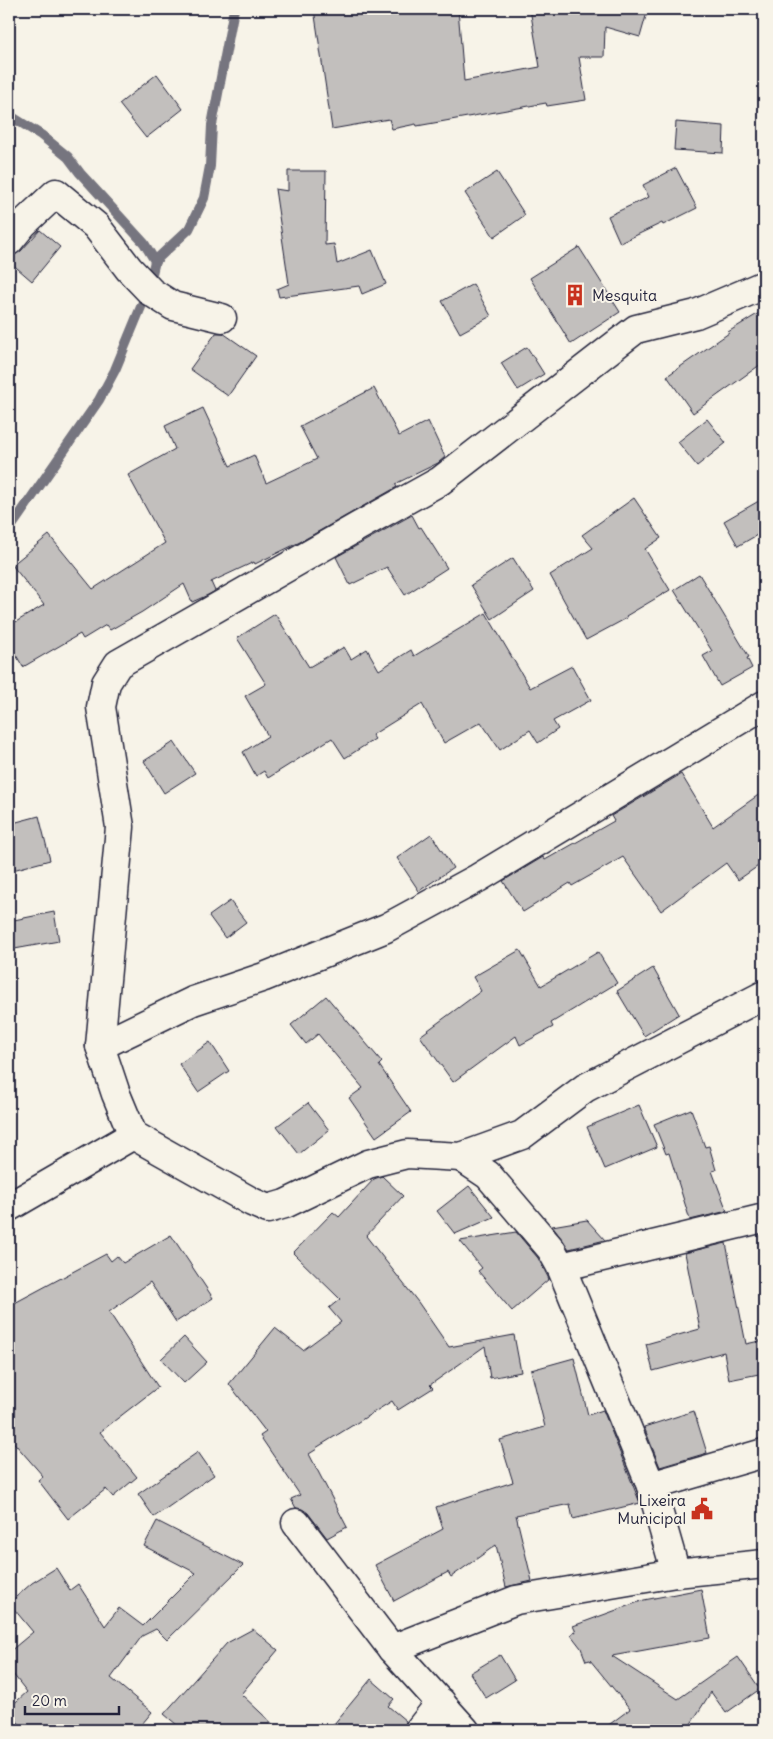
<svg xmlns="http://www.w3.org/2000/svg" width="773" height="1739" font-family="Delius,sans-serif">
  <rect width="100%" height="100%" fill="#f7f3e8"/>
  <filter id="ink" filterUnits="userSpaceOnUse"><feTurbulence type="fractalNoise" baseFrequency=".02" numOctaves="2"/><feDisplacementMap in="SourceGraphic" scale="10" xChannelSelector="R" yChannelSelector="G"/><feConvolveMatrix kernelMatrix="1 2 1 2 8 2 1 2 1" color-interpolation-filters="sRGB"/></filter>
  <g filter="url(#ink)">
    <g fill="none" stroke-linecap="round" stroke-linejoin="round">
      <!-- stream -->
      <g stroke="#76747f" stroke-width="10">
        <path d="M9 115 41 135 68 157 80 173 144 243 155 261 148 290 115 370 99 400 9 530"/>
        <path d="M155 261 189 229 204 198 210 166 212 125 234 9"/>
      </g>
    </g>
    <!-- building -->
    <g fill="#c2bfbd" stroke="#22223b">
      <path d="M314 9H458L464 81 540 67 530 9H648L640 37 605 27 604 57H579L586 100 547 106 546 103 417 126 416 124 392 129 389 119 332 129Z"/>
      <path d="M157 74 183 109 146 138 119 104Z"/>
      <path d="M676 122 724 126 723 153 674 150Z"/>
      <path d="M676 168 697 208 663 225 662 223 620 243 608 216 649 197 643 185Z"/>
      <path d="M288 171H326L325 245 334 244 337 264 372 250 386 284 362 294 359 286 279 297 277 289 289 284 275 189 288 191Z"/>
      <path d="M497 172 525 215 494 237 465 193Z"/>
      <path d="M40 230 60 247 32 281 10 262 14 257 13 256 21 251Z"/>
      <path d="M579 247 620 312 571 344 530 278Z"/>
      <path d="M473 284 491 316 460 333 442 301Z"/>
      <path d="M764 310V362L693 413 667 376 729 333 728 332Z"/>
      <path d="M216 333H223L256 356 228 396 190 369Z"/>
      <path d="M527 347 544 374 518 390 501 363Z"/>
      <path d="M374 388 399 436 428 421 445 457 438 463 395 484 397 487 300 542 255 564 254 562 211 582 215 591 208 595 192 602 184 584 142 612 110 630 106 625 83 639 80 634 23 667 9 643V626L44 605 12 565 49 535 93 589 165 543 128 475 175 449 165 426 203 408 230 466 254 455 266 483 317 459 300 426Z"/>
      <path d="M707 419 726 443 697 466 678 442Z"/>
      <path d="M634 498 661 538 645 549 670 590 626 616 627 618 586 640 550 575 593 548 582 535Z"/>
      <path d="M764 498V531L738 546 724 521Z"/>
      <path d="M412 515 419 528 421 527 447 568 405 595 387 567 350 585 336 557Z"/>
      <path d="M513 558 534 591 492 619 471 585Z"/>
      <path d="M699 574 749 657 747 658 752 668 720 686 703 656 712 651 674 590Z"/>
      <path d="M486 613 530 688 572 666 591 700 553 721 558 729 538 743 530 730 500 750 481 722 444 743 422 704 372 735 375 739 345 758 332 738 268 778 264 771 256 776 243 752 268 736 245 696 266 684 237 638 275 614 309 667 344 647 351 659 367 649 379 670 411 650 414 656Z"/>
      <path d="M174 742 195 773 164 793 144 761Z"/>
      <path d="M681 774 713 827 764 791V862L738 880 726 863 661 911 623 857 572 886 570 883 523 912 503 881 543 857 545 860 614 821 611 816Z"/>
      <path d="M39 816 50 860 9 871V824Z"/>
      <path d="M431 834 453 868 419 891 397 858Z"/>
      <path d="M230 901 246 922 225 938 209 916Z"/>
      <path d="M54 912 59 941 9 950V921Z"/>
      <path d="M520 950 541 986 598 952 617 983 551 1023 553 1027 520 1045 516 1036 453 1082 420 1036 481 991 473 977Z"/>
      <path d="M653 968 679 1014 644 1036 617 991Z"/>
      <path d="M326 996 382 1062 379 1065 411 1112 376 1137 349 1098 363 1088 318 1034 306 1044 291 1025Z"/>
      <path d="M210 1042 229 1071 198 1092 179 1064Z"/>
      <path d="M308 1103 329 1130 299 1154 277 1126Z"/>
      <path d="M639 1105 657 1147 605 1169 587 1127Z"/>
      <path d="M691 1109 705 1147 709 1146 716 1170 712 1171 727 1211 690 1220 669 1153 666 1154 654 1124Z"/>
      <path d="M382 1176 403 1196 366 1236 418 1302 449 1347 514 1335 521 1372 490 1378 485 1346 430 1385 433 1388 398 1410 392 1401 316 1448 317 1449 309 1454 347 1527 327 1538 308 1513 302 1509 296 1508 291 1499 300 1495 260 1436 266 1432 229 1384 275 1328 303 1350 341 1322 329 1308 340 1299 293 1253 333 1212 339 1217 374 1179Z"/>
      <path d="M469 1186 494 1217 455 1234 437 1211Z"/>
      <path d="M587 1220 605 1240 569 1249 552 1226Z"/>
      <path d="M516 1232 538 1258 549 1279 512 1311 478 1271 482 1268 460 1241Z"/>
      <path d="M171 1235 213 1298 176 1322 150 1282 109 1312 158 1387 100 1432 137 1477 113 1497 106 1489 68 1519 38 1480 43 1476 9 1437V1306L106 1254 111 1261 117 1256 123 1263Z"/>
      <path d="M726 1243 746 1344 764 1340V1373L729 1380 724 1352 653 1371 646 1344 700 1329 685 1253Z"/>
      <path d="M184 1337 207 1362 184 1383 161 1359Z"/>
      <path d="M574 1358 588 1415 603 1410 640 1503 573 1519 570 1504 516 1515 532 1581 506 1587 496 1545 451 1577 448 1572 394 1601 375 1565 443 1529 436 1507 513 1482 500 1440 545 1427 531 1370Z"/>
      <path d="M694 1411 707 1453 660 1467 644 1427Z"/>
      <path d="M198 1452 214 1475 154 1517 138 1494Z"/>
      <path d="M157 1521 243 1565 167 1640 156 1629 142 1636 111 1678 152 1712 137 1730H25L9 1712V1708L27 1692 9 1669V1652L33 1632 9 1603 32 1583 56 1568 70 1590 78 1584 105 1626 119 1608 143 1626 196 1573 144 1546Z"/>
      <path d="M701 1589 710 1638 612 1656 678 1699 738 1657 760 1689 726 1713 711 1692 687 1730H602L630 1709 590 1660 586 1661 581 1648 571 1635 574 1631 576 1632 573 1626 644 1600Z"/>
      <path d="M253 1629 278 1650 241 1694 279 1730H183L164 1714 227 1643Z"/>
      <path d="M500 1655 515 1680 486 1698 470 1673Z"/>
      <path d="M371 1679 394 1699 388 1706 406 1721 404 1730H329Z"/>
    </g>
    <g fill="none" stroke-linecap="round" stroke-linejoin="round">
      <!-- minor casing -->
      <g stroke="#22223b" stroke-width="31">
        <g id="minor">
          <path d="M9 241 23 224 56 193 96 226 129 269 151 292 173 306 222 318"/>
          <path d="M764 285 696 314 636 329 440 481 359 526 118 664 106 683 101 707 120 827 100 1046 116 1094 133 1135 252 1202 268 1209 285 1204 368 1164 407 1154 461 1157 522 1135 585 1088 764 995"/>
          <path d="M100 1046 193 1001 264 977 386 928 478 878 764 705"/>
          <path d="M461 1157 488 1175 551 1249 561 1267 651 1486 676 1573"/>
          <path d="M9 1207 133 1135"/>
          <path d="M561 1267 764 1218"/>
          <path d="M651 1486 764 1453"/>
          <path d="M296 1523 392 1649 465 1730"/>
          <path d="M392 1649 516 1600 676 1573 764 1564"/>
          <path d="M419 1730 441 1702"/>
        </g>
      </g>
      <!-- minor -->
      <use href="#minor" stroke="#f7f3e8" stroke-width="28"/>
    </g>
  </g>
  <!-- icons -->
  <defs>
    <g id="building-bare" transform="scale(1.725)"><path d="M-4-6H4V6H1V3H-1V6H-4ZM-2.5-4.3h1.7v1.8h-1.7ZM.8-4.3h1.7v1.8H.8ZM-2.5-1h1.7V.8h-1.7ZM.8-1h1.7V.8H.8Z" fill="#c8321e" stroke="#f7f3e8" stroke-width="2.5" paint-order="stroke"/></g>
    <g id="civic-bare" transform="scale(1.725)"><path d="M-.6-6.5H3V-4.5H.6V-3L4-1V1h2V6H-6V1h2V-1L-.6-3ZM-1.2 2.5V6h2.4V2.5Z" fill="#c8321e" stroke="#f7f3e8" stroke-width="2.5" paint-order="stroke"/></g>
  </defs>
  <g fill-rule="evenodd">
    <use href="#building-bare" x="575" y="295"/>
    <use href="#civic-bare" x="702" y="1509"/>
  </g>
  <g text-anchor="middle" dominant-baseline="central" stroke-width="4" stroke-linejoin="round" paint-order="stroke">
    <!-- poi labels -->
    <g font-size="16" fill="#22223b" stroke="#f7f3e8" text-anchor="start">
      <text x="592" y="295">Mesquita</text>
      <text x="686" y="1500" text-anchor="end">Lixeira<tspan x="686" dy="18">Municipal</tspan></text>
    </g>
  </g>
  <!-- margin -->
  <rect width="773" height="1739" fill="none" stroke="#f7f3e8" stroke-width="30"/>
  <rect x="15" y="15" width="743" height="1709" fill="none" stroke="#22223b" stroke-width="2" filter="url(#ink)"/>
  <!-- scale -->
  <path d="M25 1706v8h94v-8" fill="none" stroke="#22223b" stroke-width="2.5"/>
  <text x="32" y="1706" font-size="15" fill="#22223b" stroke="#f7f3e8" stroke-width="4" paint-order="stroke">20 m</text>
</svg>
